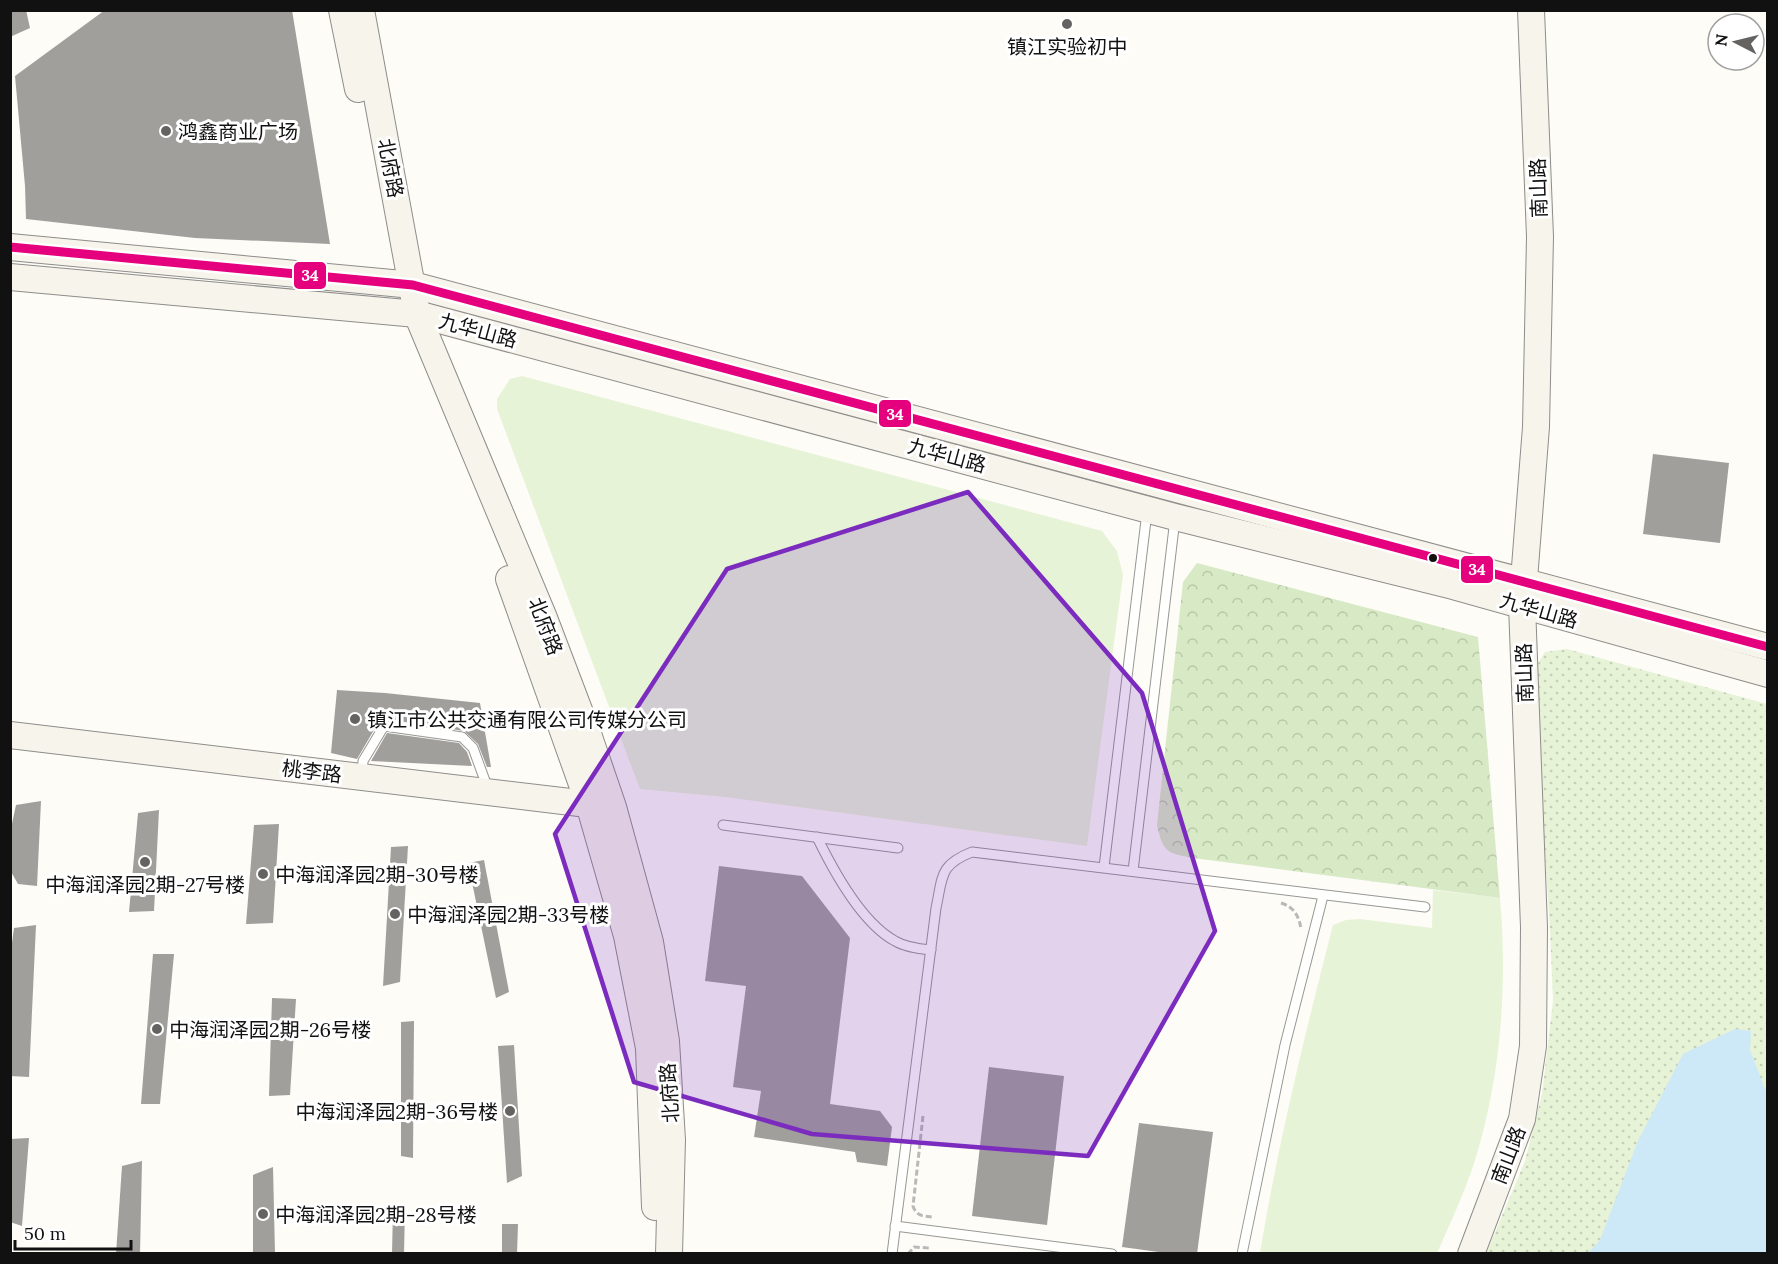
<svg xmlns="http://www.w3.org/2000/svg" width="1778" height="1264" font-family="Lora,'Noto Sans SC',serif">
  <defs>
    <pattern id="forest-crowns" width="20" height="18" patternUnits="userSpaceOnUse" patternTransform="scale(1.5)"><rect width="20" height="18" fill="#d8eac5"/><path d="M2 6a3 3 0 1 1 6 0M12 15a3 3 0 1 1 6 0" fill="none" stroke="#b8c8a8"/></pattern>
    <pattern id="park-dots" width="8" height="8" patternUnits="userSpaceOnUse" patternTransform="scale(1.5)"><rect width="8" height="8" fill="#e7f3d7"/><path d="M2 2h.1M6 6h.1" fill="none" stroke="#c5cfb8" stroke-width="1.8" stroke-linecap="round"/></pattern>
  </defs>
  <rect width="100%" height="100%" fill="#fdfcf7"/>
  <!-- grass -->
  <g fill="#e7f3d7">
    <path d="M522 376 1102 531 1117 551 1123 575 1087 846 726 797 640 789 497 409V399L510 379Z"/>
    <path d="M1433 890 1500 898C1507 979 1502 1064 1480 1143 1470 1181 1453 1217 1437 1253H1260C1278 1143 1305 1034 1333 925L1346 920 1360 919 1432 928Z"/>
  </g>
  <!-- forest -->
  <path fill="url(#forest-crowns)" d="M1197 563 1478 637 1500 898 1193 858C1166 853 1163 852 1157 825L1183 582Z"/>
  <!-- park -->
  <path fill="url(#park-dots)" d="M1567 649 1767 704V1253L1486 1254 1525 1161 1542 1094 1553 1001 1550 930 1533 671 1545 652Z"/>
  <!-- water -->
  <path fill="#cde8f7" d="M1735 1029 1751 1031 1750 1050 1765 1089 1767 1090V1253H1588L1600 1240 1638 1141 1683 1054Z"/>
  <!-- building -->
  <g fill="#a19f9c">
    <path d="M10 10H26L30 28 10 37Z"/>
    <path d="M105 10H292L330 244 195 238 26 219 25 186 15 76Z"/>
    <path d="M1653 454 1729 463 1720 543 1643 534Z"/>
    <path d="M337 690 385 693 480 703 491 767H487L478 744 464 731 385 719 378 723 357 759 331 753Z"/>
    <path d="M387 733 459 743 467 752 472 766 371 761Z"/>
    <path d="M41 801 37 886 18 884 10 870V833L16 805Z"/>
    <path d="M159 810 154 911 129 912 138 813Z"/>
    <path d="M279 824 273 923 246 924 254 825Z"/>
    <path d="M408 846 400 982 383 986 391 847Z"/>
    <path d="M484 860 509 992 496 998 468 863Z"/>
    <path d="M719 866 802 876 850 938 830 1104 880 1111 892 1127 887 1166 857 1162 855 1152 754 1137 761 1091 733 1087 746 986 705 981Z"/>
    <path d="M36 925 29 1077 10 1076V958L14 928Z"/>
    <path d="M153 954H174L160 1104H141Z"/>
    <path d="M272 998 296 999 290 1095 269 1096Z"/>
    <path d="M414 1021 413 1158 401 1156V1022Z"/>
    <path d="M514 1045 522 1176 507 1183 498 1046Z"/>
    <path d="M989 1067 1064 1076 1047 1225 972 1216Z"/>
    <path d="M1139 1123 1213 1132 1197 1254H1173L1122 1247Z"/>
    <path d="M29 1138 22 1226 10 1222V1139Z"/>
    <path d="M142 1161 140 1254H116L122 1166Z"/>
    <path d="M273 1167 275 1254H253V1175Z"/>
    <path d="M405 1208 404 1254H392L393 1209Z"/>
    <path d="M502 1224H518L517 1254H502Z"/>
  </g>
  <g fill="none" stroke-linecap="round" stroke-linejoin="round">
    <!-- lane casing -->
    <g stroke="#979795" stroke-width="11">
      <g id="lane">
        <path d="M362 775 363 761 384 726 462 737 473 748 488 789"/>
        <path d="M723 825 898 848"/>
        <path d="M817 837C833 870 862 923 895 941 905 947 920 949 931 950"/>
        <path d="M1104 867 1147 512"/>
        <path d="M1133 871 1175 519"/>
        <path d="M895 1226 1112 1254"/>
        <path d="M892 1254 936 908C943 876 939 865 972 852L1425 907"/>
        <path d="M1242 1254 1285 1045 1323 896"/>
      </g>
    </g>
    <!-- secondary casing -->
    <g stroke="#8e8d8b" stroke-width="28">
      <g id="secondary">
        <path d="M342 10 358 89"/>
        <path d="M361 10 417 314 544 618 587 731 613 807 650 942 666 1041 672 1140 669 1254"/>
        <path d="M10 247 413 285 1768 647"/>
        <path d="M10 277 417 314 1175 517 1453 586 1768 674"/>
        <path d="M509 579 589 804 627 936 649 1048 655 1207"/>
        <path d="M10 735 604 806"/>
        <path d="M1471 1254 1522 1119 1533 1046 1534 927 1522 605 1536 427 1540 237 1531 10"/>
      </g>
    </g>
    <!-- path -->
    <g stroke="#b9b9b8" stroke-width="3" stroke-dasharray="6 3" stroke-linecap="butt">
      <path d="M1281 903C1294 907 1299 916 1301 929"/>
      <path d="M923 1116 913 1206C916 1216 923 1216 932 1217"/>
      <path d="M908 1254 914 1247 929 1248"/>
    </g>
    <!-- lane -->
    <use href="#lane" stroke="#fffffe" stroke-width="9"/>
    <!-- secondary -->
    <use href="#secondary" stroke="#f6f4eb" stroke-width="26"/>
    <!-- bus-1 casing -->
    <g stroke="#fff" stroke-width="14">
      <path id="bus-1" d="M10 247 413 285 1768 647"/>
    </g>
    <!-- bus-1 -->
    <use href="#bus-1" stroke="#e5007d" stroke-width="9"/>
  </g>
  <!-- marked area -->
  <path fill="#7b2cbf" fill-opacity="0.2" stroke="#7b2cbf" stroke-width="4.5" stroke-linejoin="round" d="M968 492 1142 693 1215 931 1088 1156 812 1134 634 1082 555 834 727 569Z"/>
  <!-- markers -->
  <g fill="#646362" stroke="#fff" stroke-width="2">
    <circle cx="1067" cy="24" r="6"/>
    <circle cx="166" cy="131" r="6"/>
    <circle cx="355" cy="719" r="6"/>
    <circle cx="145" cy="862" r="6"/>
    <circle cx="263" cy="874" r="6"/>
    <circle cx="395" cy="914" r="6"/>
    <circle cx="157" cy="1029" r="6"/>
    <circle cx="510" cy="1111" r="6"/>
    <circle cx="263" cy="1214" r="6"/>
  </g>
  <circle fill="#111" stroke="#fff" stroke-width="2" cx="1433" cy="558" r="5"/>
  <g text-anchor="middle" dominant-baseline="central" stroke-width="6" stroke-linejoin="round" paint-order="stroke">
    <!-- poi labels -->
    <g font-size="20" fill="#111" stroke="#fff" text-anchor="start">
      <text x="1067" y="46" text-anchor="middle">镇江实验初中</text>
      <text x="178" y="131">鸿鑫商业广场</text>
      <text x="367" y="719">镇江市公共交通有限公司传媒分公司</text>
      <text x="275" y="874">中海润泽园2期-30号楼</text>
      <text x="145" y="884" text-anchor="middle">中海润泽园2期-27号楼</text>
      <text x="407" y="914">中海润泽园2期-33号楼</text>
      <text x="169" y="1029">中海润泽园2期-26号楼</text>
      <text x="498" y="1111" text-anchor="end">中海润泽园2期-36号楼</text>
      <text x="275" y="1214">中海润泽园2期-28号楼</text>
    </g>
    <!-- street labels -->
    <g font-size="20" fill="#111" stroke="#fff">
      <text transform="translate(391 168) rotate(79)">北府路</text>
      <text transform="translate(1538 188) rotate(-92)">南山路</text>
      <text transform="translate(478 330) rotate(15)">九华山路</text>
      <text transform="translate(947 455) rotate(15)">九华山路</text>
      <text transform="translate(1539 610) rotate(16)">九华山路</text>
      <text transform="translate(546 626) rotate(69)">北府路</text>
      <text transform="translate(1524 673) rotate(-92)">南山路</text>
      <text transform="translate(312 771) rotate(7)">桃李路</text>
      <text transform="translate(669 1093) rotate(-94)">北府路</text>
      <text transform="translate(1508 1155) rotate(-69)">南山路</text>
    </g>
  </g>
  <g stroke="#fff" stroke-width="2">
    <rect x="293" y="261" width="34" height="29" rx="6" fill="#e5007d"/>
    <rect x="878" y="399" width="34" height="29" rx="6" fill="#e5007d"/>
    <rect x="1460" y="555" width="34" height="29" rx="6" fill="#e5007d"/>
  </g>
  <g font-size="16" text-anchor="middle" font-weight="bold" fill="#fff">
    <text x="310" y="281">34</text>
    <text x="895" y="420">34</text>
    <text x="1477" y="575">34</text>
  </g>
  <!-- border -->
  <rect width="1778" height="1264" fill="none" stroke="#111111" stroke-width="24"/>
  <!-- north arrow -->
  <g transform="translate(1736 42) rotate(277)"><circle r="28" fill="#ffffff" stroke="#a0a0a0" stroke-width="1.5"/>
  <path d="M0-4.5L10 22L0 15L-10 22Z" fill="#646362"/>
  <text y="-9" font-size="16" font-weight="bold" text-anchor="middle" fill="#111111">N</text>
  </g>
  <!-- scale -->
  <path d="M15 1240v9h116v-9" fill="none" stroke="#111111" stroke-width="3"/>
  <text x="24" y="1240" font-size="18" fill="#111111" stroke="#ffffff" stroke-width="4.5" paint-order="stroke">50 m</text>
</svg>
